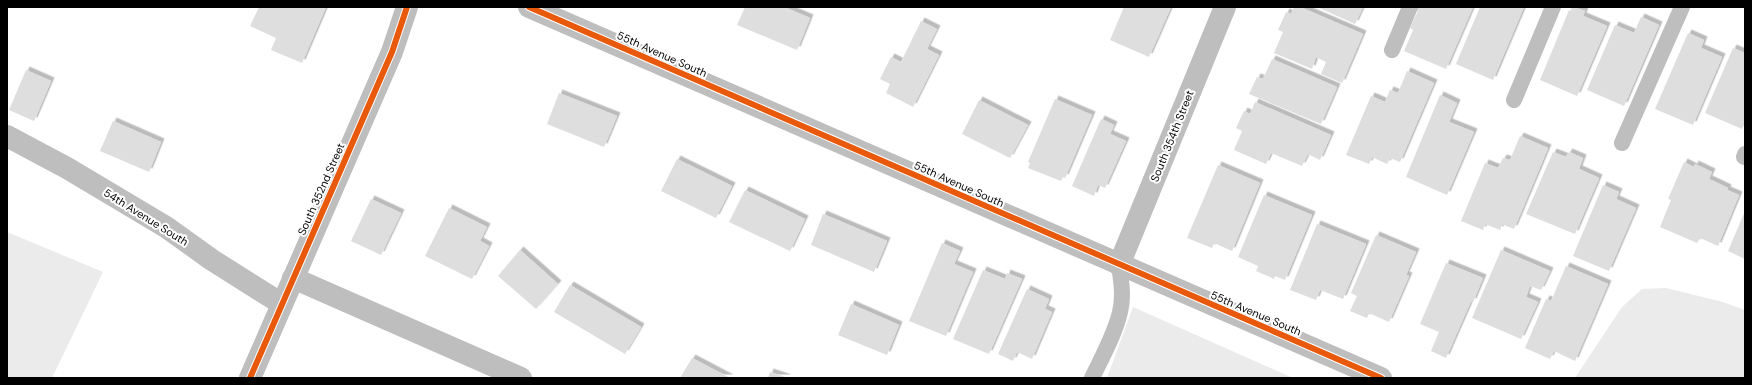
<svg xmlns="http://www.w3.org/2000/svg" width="1752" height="385" font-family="'DM Sans',sans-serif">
  <defs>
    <filter id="shadow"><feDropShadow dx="3.5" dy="-3.5" stdDeviation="0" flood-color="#0004"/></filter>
  </defs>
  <rect width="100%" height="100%" fill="#fff"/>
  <!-- green -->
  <g fill="#ebebeb">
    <path d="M7 232 103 272 52 378H7Z"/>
    <path d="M1666 288 1723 302 1745 310V378H1575L1622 307 1642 289Z"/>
    <path d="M1133 307 1293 378H1107Z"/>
  </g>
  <!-- building -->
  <g fill="#dedede" filter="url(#shadow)">
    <path d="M259 7H326L302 63 271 50 276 38 250 26Z"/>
    <path d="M745 7H784L810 18 797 50 737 25Z"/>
    <path d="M1124 7H1171L1149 57 1110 40Z"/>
    <path d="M1294 7H1300L1363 34 1342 83 1321 74 1326 62 1316 57 1312 69 1274 53 1283 32 1278 30 1286 12 1291 14Z"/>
    <path d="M1317 7H1363L1355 24Z"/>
    <path d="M1416 7H1473L1446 69 1404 51 1413 30 1410 28 1418 11 1415 10Z"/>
    <path d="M1480 7H1524L1493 80 1456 64Z"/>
    <path d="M1573 7 1585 11 1583 16 1607 26 1577 96 1540 80 1569 10 1571 11Z"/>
    <path d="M1641 17 1659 25 1624 106 1587 90 1615 25 1634 33Z"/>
    <path d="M921 21 937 29 927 49 939 55 913 107 886 93 890 84 880 79 891 57 901 62Z"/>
    <path d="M1688 33 1704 40 1701 48 1722 57 1693 125 1655 109Z"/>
    <path d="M1733 48 1745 53V123L1742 129 1705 113Z"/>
    <path d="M1272 59 1337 87 1321 124 1249 94 1257 77 1263 79Z"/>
    <path d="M26 70 51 81 34 121 9 110Z"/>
    <path d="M1407 71 1434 83 1400 162 1390 158 1387 164 1372 157 1369 164 1346 155 1371 96 1385 102 1390 90 1398 93Z"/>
    <path d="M559 93 617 116 604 147 547 124Z"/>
    <path d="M1440 95 1457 103 1449 122 1474 132 1447 195 1406 177Z"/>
    <path d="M1055 99 1092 115 1065 178 1063 177 1061 181 1028 168 1030 163 1028 162Z"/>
    <path d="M979 100 1028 125 1010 158 962 134Z"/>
    <path d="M1255 102 1331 135 1320 160 1308 154 1302 166 1271 153 1266 164 1234 150 1242 131 1236 128 1244 111 1250 114Z"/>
    <path d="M1101 119 1114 125 1110 134 1126 141 1105 188 1098 185 1094 196 1072 186Z"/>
    <path d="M113 121 161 142 149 172 100 151Z"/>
    <path d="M1520 136 1548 148 1514 229 1502 224 1500 230 1485 224 1483 230 1461 221 1485 163 1498 168 1503 158 1510 160Z"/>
    <path d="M1553 152 1566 157 1569 152 1583 158 1579 169 1599 178 1575 234 1526 214Z"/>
    <path d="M677 159 732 186 716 218 661 191Z"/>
    <path d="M1684 162 1694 167 1695 164 1712 172 1709 179 1728 188 1727 190 1739 195 1718 246 1700 238 1697 243 1660 227 1671 200 1668 199Z"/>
    <path d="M1218 165 1260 183 1232 251 1214 243 1212 248 1187 238Z"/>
    <path d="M1603 185 1619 192 1616 199 1636 208 1609 271 1573 256Z"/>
    <path d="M745 190 805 219 790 251 729 222Z"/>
    <path d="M1264 195 1312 215 1285 280 1275 276 1274 279 1256 271 1258 266 1238 257Z"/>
    <path d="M371 199 401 213 381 255 351 241Z"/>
    <path d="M449 208 487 227 480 241 489 246 472 279 425 256Z"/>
    <path d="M1745 211V259L1728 251Z"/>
    <path d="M823 214 887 241 874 272 811 245Z"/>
    <path d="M1317 224 1366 244 1343 299 1320 290 1316 300 1290 290Z"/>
    <path d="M1376 235 1416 252 1406 275 1409 276 1389 322 1369 313 1367 318 1350 311 1357 296 1351 293Z"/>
    <path d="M942 243 960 251 954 264 973 272 946 336 909 321Z"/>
    <path d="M520 250 558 284 536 309 498 276Z"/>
    <path d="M1501 250 1550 271 1541 290 1530 286 1526 297 1538 302 1521 339 1472 318Z"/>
    <path d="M1446 263 1483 278 1473 302 1471 301 1446 358 1431 351 1439 332 1420 324Z"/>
    <path d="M1566 266 1608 284 1575 361 1554 351 1550 359 1525 348 1546 299 1551 301Z"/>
    <path d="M983 270 1005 279 1007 273 1022 279 989 354 953 339Z"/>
    <path d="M570 285 641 327 625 354 554 312Z"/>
    <path d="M1027 289 1049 299 1045 309 1052 312 1032 359 1017 352 1013 361 998 354Z"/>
    <path d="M851 304 899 325 887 355 838 335Z"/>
    <path d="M692 358 730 378H680Z"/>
    <path d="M770 372 788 378H768Z"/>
  </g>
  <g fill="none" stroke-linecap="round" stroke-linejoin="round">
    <!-- service -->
    <g stroke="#bebebe" stroke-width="16">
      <path d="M1392 50 1410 7"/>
      <path d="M1514 100 1553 7"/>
      <path d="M1622 143 1682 7"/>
      <path d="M1744 157 1745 154"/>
      <path d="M1092 378C1102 357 1115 334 1120 312 1124 296 1121 280 1119 265"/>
    </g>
    <!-- minor -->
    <g stroke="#bebebe" stroke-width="22">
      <path d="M529 7 1381 378"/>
      <path d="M7 136 67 168 166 227 212 260 282 304"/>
      <path d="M1119 265 1225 7"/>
      <path d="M293 278 521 378"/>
      <path d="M250 378 392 52 407 7"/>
    </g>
    <!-- cycleway casing -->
    <g stroke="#fff" stroke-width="8">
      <g id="cycleway">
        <path d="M529 7 1381 378"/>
        <path d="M250 378 392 52 407 7"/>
      </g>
    </g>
    <!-- cycleway -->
    <use href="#cycleway" stroke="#e8590c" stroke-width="6"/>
  </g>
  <g text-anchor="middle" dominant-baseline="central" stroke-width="4" stroke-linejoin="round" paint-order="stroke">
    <!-- street labels -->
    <g font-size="11" fill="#000" stroke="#fff">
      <text transform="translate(662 54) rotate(24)">55th Avenue South</text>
      <text transform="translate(1172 136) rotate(-68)">South 354th Street</text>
      <text transform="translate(959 184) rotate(24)">55th Avenue South</text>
      <text transform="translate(321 189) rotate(-66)">South 352nd Street</text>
      <text transform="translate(146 217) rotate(32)">54th Avenue South</text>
      <text transform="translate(1256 313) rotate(23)">55th Avenue South</text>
    </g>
  </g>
  <!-- border -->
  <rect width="1752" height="385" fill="none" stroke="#000000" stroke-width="16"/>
</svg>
